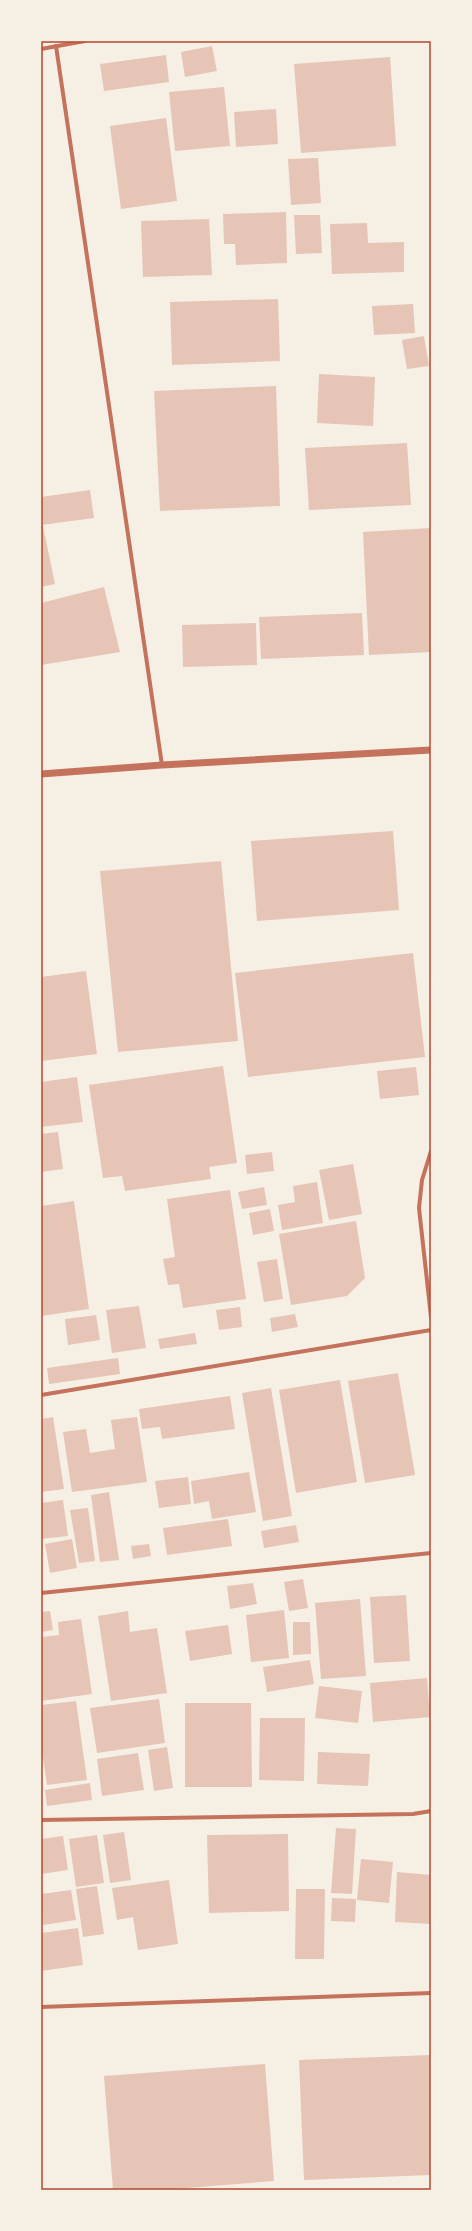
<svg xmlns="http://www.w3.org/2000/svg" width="472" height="2231" font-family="'Crimson Pro',serif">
  <rect width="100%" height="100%" fill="#f6efe4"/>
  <!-- building -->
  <g fill="#e6c5b7">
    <path d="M212 46 217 71 185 77 181 52Z"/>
    <path d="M166 55 169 82 104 91 100 64Z"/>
    <path d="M390 57 396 146 301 153 294 64Z"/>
    <path d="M224 87 230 146 175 151 169 92Z"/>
    <path d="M276 109 278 144 236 147 234 112Z"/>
    <path d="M166 118 177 201 121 209 110 126Z"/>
    <path d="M318 158 321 203 291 205 288 159Z"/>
    <path d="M286 212 287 263 236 265 235 244H224L223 214Z"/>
    <path d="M294 215H320L322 253 296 254Z"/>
    <path d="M209 219 212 275 143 277 141 221Z"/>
    <path d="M367 223 368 243 404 242V272L332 274 330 224Z"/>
    <path d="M278 299 280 361 172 365 170 302Z"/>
    <path d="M413 304 415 333 374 335 372 306Z"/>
    <path d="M424 336 429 366 407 369 402 340Z"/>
    <path d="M319 374 375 377 373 426 317 423Z"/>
    <path d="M276 386 280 506 160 511 154 391Z"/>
    <path d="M407 443 411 505 309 510 305 448Z"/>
    <path d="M90 490 94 518 41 525V497Z"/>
    <path d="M41 526H43L55 584 41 587Z"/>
    <path d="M431 528V652L369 655 363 532Z"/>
    <path d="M104 587 120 652 41 665V603Z"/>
    <path d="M362 613 364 655 261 659 259 617Z"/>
    <path d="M256 623 257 665 183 667 182 625Z"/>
    <path d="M393 831 399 910 257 921 251 841Z"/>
    <path d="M221 861 238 1041 118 1052 100 871Z"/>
    <path d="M413 953 425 1057 248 1077 235 973Z"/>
    <path d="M86 971 97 1054 41 1061V977Z"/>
    <path d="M223 1066 237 1163 209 1167 211 1179 125 1191 122 1176 103 1178 89 1085Z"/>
    <path d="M416 1067 419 1095 380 1099 377 1071Z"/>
    <path d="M77 1077 83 1122 41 1127V1082Z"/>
    <path d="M58 1132 63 1169 41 1172V1134Z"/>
    <path d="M272 1152 274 1171 247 1174 245 1155Z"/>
    <path d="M353 1164 362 1214 329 1220 319 1170Z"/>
    <path d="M317 1182 323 1223 282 1230 278 1205 295 1202 293 1186Z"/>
    <path d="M264 1187 267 1205 242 1209 238 1192Z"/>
    <path d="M230 1190 246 1299 183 1308 179 1284 168 1285 163 1259 175 1257 167 1199Z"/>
    <path d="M74 1201 89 1309 41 1316V1206Z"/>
    <path d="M270 1209 274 1231 253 1235 249 1213Z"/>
    <path d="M356 1221 365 1278 347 1296 291 1305 279 1234Z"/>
    <path d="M277 1259 283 1299 264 1302 257 1262Z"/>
    <path d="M139 1306 146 1348 112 1353 106 1310Z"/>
    <path d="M240 1307 242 1327 219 1330 216 1310Z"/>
    <path d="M295 1314 298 1327 272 1332 270 1318Z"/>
    <path d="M96 1315 100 1340 68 1345 65 1319Z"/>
    <path d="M195 1333 197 1344 160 1349 158 1339Z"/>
    <path d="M118 1358 120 1374 49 1384 47 1368Z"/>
    <path d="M398 1373 415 1475 365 1483 348 1381Z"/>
    <path d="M340 1380 357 1482 296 1493 279 1390Z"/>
    <path d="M271 1388 292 1516 263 1521 242 1393Z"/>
    <path d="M230 1396 235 1429 162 1439 160 1427 142 1429 139 1409Z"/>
    <path d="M53 1417 64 1489 41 1492V1419Z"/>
    <path d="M137 1417 147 1482 72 1492 63 1432 86 1429 90 1453 115 1449 111 1420Z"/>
    <path d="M249 1472 256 1512 212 1519 209 1501 194 1504 191 1481Z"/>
    <path d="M188 1477 191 1504 159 1508 155 1481Z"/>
    <path d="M109 1492 119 1560 100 1562 91 1495Z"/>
    <path d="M63 1500 68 1536 41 1539V1503Z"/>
    <path d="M88 1508 95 1561 79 1563 70 1510Z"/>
    <path d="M228 1519 232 1546 167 1555 163 1528Z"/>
    <path d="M296 1525 299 1542 264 1548 261 1531Z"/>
    <path d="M72 1539 77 1568 50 1573 45 1544Z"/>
    <path d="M149 1544 151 1556 133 1559 131 1546Z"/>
    <path d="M303 1579 308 1608 289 1611 284 1582Z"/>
    <path d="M253 1583 257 1604 230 1609 227 1586Z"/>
    <path d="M406 1595 410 1661 374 1663 370 1597Z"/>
    <path d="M360 1599 366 1676 321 1679 315 1603Z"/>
    <path d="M284 1610 289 1658 251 1662 246 1615Z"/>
    <path d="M50 1611 53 1630 41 1632V1612Z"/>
    <path d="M128 1611 130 1632 157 1628 167 1693 111 1701 98 1616Z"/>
    <path d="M81 1619 92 1694 41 1701V1637L59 1635 58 1622Z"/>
    <path d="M293 1622H310L311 1654 293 1655Z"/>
    <path d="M228 1625 232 1654 190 1661 185 1631Z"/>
    <path d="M310 1660 314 1684 267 1692 263 1667Z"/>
    <path d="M427 1678 430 1717 373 1722 370 1683Z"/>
    <path d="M319 1686 362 1691 358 1723 315 1718Z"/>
    <path d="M159 1699 165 1743 97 1753 90 1708Z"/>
    <path d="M76 1701 87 1780 47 1785 41 1744V1705Z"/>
    <path d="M185 1703H251L252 1787H185Z"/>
    <path d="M260 1718H305L304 1781 259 1780Z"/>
    <path d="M167 1747 173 1788 154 1791 148 1750Z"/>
    <path d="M318 1752 370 1754 368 1786 317 1784Z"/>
    <path d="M138 1753 144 1790 102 1796 97 1759Z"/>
    <path d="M90 1783 92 1800 47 1806 45 1790Z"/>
    <path d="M336 1828 356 1829 352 1894 331 1893Z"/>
    <path d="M124 1832 131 1880 110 1883 103 1835Z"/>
    <path d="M288 1834 289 1911 209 1913 207 1835Z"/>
    <path d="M97 1835 104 1883 76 1887 69 1839Z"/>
    <path d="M63 1836 68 1870 41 1874V1839Z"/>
    <path d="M361 1859 393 1862 389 1903 357 1900Z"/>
    <path d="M397 1872 431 1875V1924L395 1922Z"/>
    <path d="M169 1880 178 1944 138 1950 133 1917 117 1920 112 1888Z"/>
    <path d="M97 1886 104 1934 83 1937 76 1889Z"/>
    <path d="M296 1889H325L324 1959H295Z"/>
    <path d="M71 1890 76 1920 43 1925 41 1894Z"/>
    <path d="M332 1898 356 1899 355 1922 331 1921Z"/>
    <path d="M78 1928 83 1965 41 1971V1933Z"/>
    <path d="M431 2055V2175L304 2180 299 2060Z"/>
    <path d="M265 2064 274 2181 162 2190H113L104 2076Z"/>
  </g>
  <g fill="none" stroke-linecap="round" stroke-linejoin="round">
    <!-- minor -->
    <g stroke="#c5725c" stroke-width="4">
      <path d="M56 46 162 765"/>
      <path d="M41 49 85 41"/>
      <path d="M431 1151 422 1180 419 1208 431 1317"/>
      <path d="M41 1395 431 1330"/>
      <path d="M41 1593 431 1553"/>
      <path d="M41 1820 413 1814 431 1811"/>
      <path d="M41 2007 431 1993"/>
    </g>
    <!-- tertiary -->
    <path stroke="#c5725c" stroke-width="7" d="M41 774 162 765 431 750"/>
  </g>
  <!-- border -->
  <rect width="472" height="2231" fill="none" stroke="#f6efe4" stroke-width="84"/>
  <rect x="42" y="42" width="388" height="2147" fill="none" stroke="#b5482f" stroke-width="1.5"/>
</svg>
